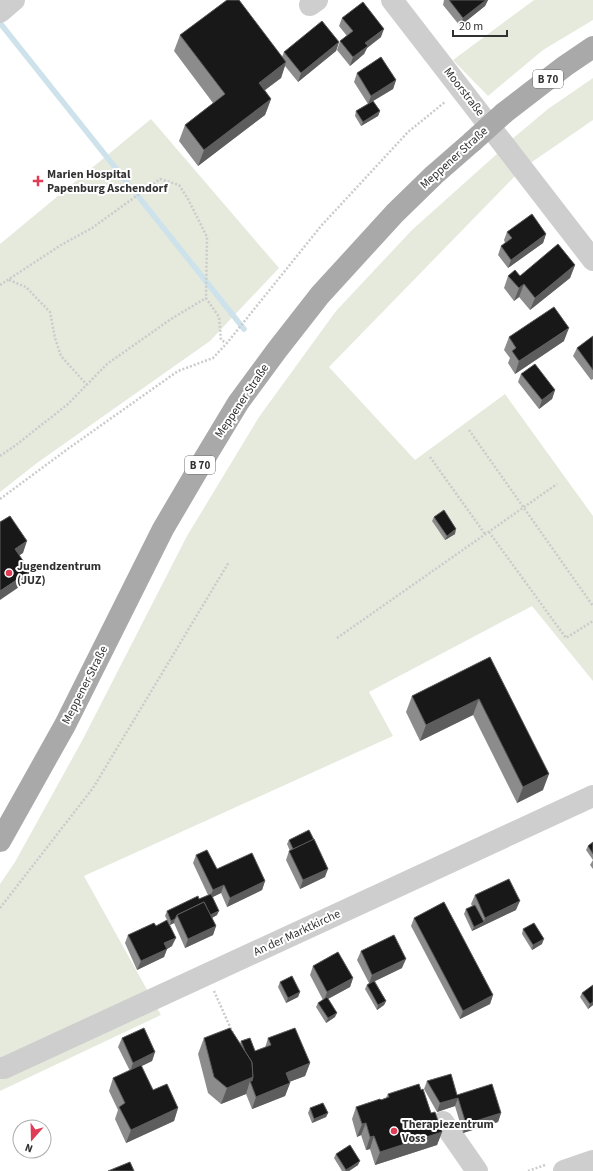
<svg xmlns="http://www.w3.org/2000/svg" width="593" height="1171" font-family="'Source Sans 3',sans-serif">
  <rect width="100%" height="100%" fill="#fff"/>
  <!-- green -->
  <g fill="#e5eadd">
    <path d="M534 0H593V20L543 50 488 96 453 60Z"/>
    <path d="M593 78V120L529 164 511 140 548 109Z"/>
    <path d="M151 119 279 268 210 341 37 463 0 492V244Z"/>
    <path d="M499 152 517 174 329 367 415 460 505 394 593 516V681L532 606 369 692 393 736 84 876 161 1015 0 1091V884L15 862 83 739 187 536 259 417 336 311 412 230Z"/>
  </g>
  <g fill="none" stroke-linecap="round" stroke-linejoin="round">
    <!-- stream -->
    <path stroke="#cee2ec" stroke-width="5.5" d="M0 23 244 329"/>
    <!-- path -->
    <g stroke="#cbcbcb" stroke-width="2.5" stroke-dasharray="2 2" stroke-linecap="butt">
      <path d="M9 280 26 287 50 312 55 338 61 356 87 385"/>
      <path d="M0 285 61 245 92 228 160 179 179 185 188 199 207 237 206 298 219 317 221 340 227 343"/>
      <path d="M469 430 593 606"/>
      <path d="M0 456 16 445 68 404 107 364 171 319 206 298"/>
      <path d="M430 457 485 534"/>
      <path d="M0 499 69 448 178 371 213 358 227 343 321 226 408 132 445 102"/>
      <path d="M489 532 566 638 593 621"/>
      <path d="M337 638 557 484"/>
      <path d="M0 908 93 788 229 562"/>
      <path d="M214 991 235 1038"/>
      <path d="M528 1171 545 1165"/>
    </g>
    <!-- minor -->
    <g stroke="#cecece" stroke-width="22">
      <path d="M392 0 593 260"/>
      <path d="M310 5 317 0"/>
      <path d="M0 12 14 0"/>
      <path d="M0 1068H4L593 796"/>
      <path d="M443 1122 477 1171"/>
      <path d="M564 1171 593 1161"/>
    </g>
    <!-- major -->
    <g stroke="#a9a9a9" stroke-width="22">
      <path d="M504 113 565 66 593 47"/>
      <path d="M0 841 65 725 163 529 200 466 238 403 277 350 320 295 395 213 434 175 473 141"/>
    </g>
    <!-- major-bridge -->
    <path stroke="#a9a9a9" stroke-width="22" d="M473 141 504 113"/>
  </g>
  <!-- wall -->
  <g fill="#8c8c8c">
    <path d="M444 0H488L485 6 460 26 443 5Z"/>
    <path d="M342 18 381 37 367 48 364 54 350 66 337 50 340 41 347 36 339 26Z"/>
    <path d="M180 35 282 57 284 52 339 42 336 51 298 82 285 66 281 78 265 90 271 99 265 115 198 166 179 141 185 125 213 103 174 51Z"/>
    <path d="M357 73 396 80 393 89 373 101 380 111 378 116 361 126 355 116 356 111 368 104 354 82Z"/>
    <path d="M507 232 546 234 543 243 508 268 498 255 501 246 505 243 504 240Z"/>
    <path d="M575 265 570 278 530 310 519 297 514 301 504 288 508 276H520Z"/>
    <path d="M593 336V379L591 380 573 356 577 348Z"/>
    <path d="M509 337 564 341 515 374 508 363 510 358 504 350Z"/>
    <path d="M521 374 555 390 552 399 539 409 518 382Z"/>
    <path d="M434 517 455 534 445 540 432 521Z"/>
    <path d="M490 657 543 790 517 803 473 715 420 741 406 712 412 696Z"/>
    <path d="M289 840 325 877 300 889 286 860 289 851H290L287 844Z"/>
    <path d="M593 842V869L590 865 593 860 586 850 588 846Z"/>
    <path d="M196 855 217 869 265 881 262 890 227 907 221 893 212 897 217 915 212 918 216 926 213 935 185 948 174 923 170 925 165 916 167 911 199 899 208 895 193 863Z"/>
    <path d="M475 895 516 910 472 931 464 914 466 909 472 906 471 904Z"/>
    <path d="M414 918 493 995 490 1004 460 1019 411 926Z"/>
    <path d="M156 926 172 946 167 949 164 957 137 970 125 943 128 935Z"/>
    <path d="M523 929 542 944 532 950 522 934Z"/>
    <path d="M361 951 402 968 375 981 386 1001 384 1005 377 1010 365 989 367 985 369 983 357 960Z"/>
    <path d="M313 966 353 978 350 987 328 999 335 1017 326 1023 316 1007 318 1003 323 1000 310 975Z"/>
    <path d="M280 982 300 992 298 997 286 1003 278 987Z"/>
    <path d="M582 993 593 1005 588 1009 580 997Z"/>
    <path d="M122 1038 155 1052 152 1061 141 1066 153 1090 178 1108 174 1121 126 1143 115 1119 118 1110 109 1091 113 1078 130 1071 118 1047Z"/>
    <path d="M204 1038 240 1044 241 1041 255 1051 265 1048 268 1038 310 1063 305 1076 289 1082 290 1083 285 1096 252 1109 246 1094 221 1104 208 1093 198 1054Z"/>
    <path d="M427 1081 457 1095 501 1113 498 1122 463 1133 455 1106 437 1112 424 1089Z"/>
    <path d="M421 1090 431 1113 442 1132 437 1145 375 1165 370 1149 366 1150 361 1135 357 1137 352 1119 356 1107 386 1098 388 1094Z"/>
    <path d="M310 1108 328 1113 326 1117 312 1123 308 1113Z"/>
    <path d="M336 1154 358 1165 349 1171H342L334 1158Z"/>
  </g>
  <!-- shaded-wall -->
  <g fill="#5d5d5d">
    <path d="M486 0H488L485 6 460 26 463 18Z"/>
    <path d="M384 29 381 37 367 48 364 54 350 66 353 57 365 43Z"/>
    <path d="M339 42 336 51 298 82 301 73Z"/>
    <path d="M286 62 281 78 253 99 259 83Z"/>
    <path d="M396 80 393 89 368 104 371 96Z"/>
    <path d="M271 99 265 115 198 166 204 150Z"/>
    <path d="M380 111 378 116 361 126 363 122Z"/>
    <path d="M546 234 543 243 508 268 511 260Z"/>
    <path d="M575 265 570 278 530 310 535 298Z"/>
    <path d="M524 284 519 297 514 301 519 288Z"/>
    <path d="M569 328 564 341 515 374 519 361Z"/>
    <path d="M555 390 552 399 539 409 542 400Z"/>
    <path d="M456 529 455 534 445 540 447 536Z"/>
    <path d="M27 541 23 553 10 562 15 549Z"/>
    <path d="M30 571 25 583 0 600V591Z"/>
    <path d="M479 699 473 715 420 741 426 725Z"/>
    <path d="M549 774 543 790 517 803 523 787Z"/>
    <path d="M328 869 325 877 300 889 303 880Z"/>
    <path d="M265 881 262 890 227 907 230 898Z"/>
    <path d="M224 885 221 893 209 899 213 890Z"/>
    <path d="M520 901 516 910 472 931 474 927 484 922 485 918Z"/>
    <path d="M219 911 217 915 206 921 208 916Z"/>
    <path d="M175 919 174 923 170 925 171 921Z"/>
    <path d="M216 926 213 935 185 948 188 939Z"/>
    <path d="M176 938 172 946 167 949 164 957 137 970 141 961 164 943Z"/>
    <path d="M544 939 542 944 532 950 533 945Z"/>
    <path d="M406 959 402 968 369 984 372 975Z"/>
    <path d="M353 978 350 987 324 1001 327 992Z"/>
    <path d="M300 992 298 997 286 1003 288 998Z"/>
    <path d="M493 995 490 1004 460 1019 463 1011Z"/>
    <path d="M386 1001 384 1005 377 1010 378 1005Z"/>
    <path d="M593 1002V1005L588 1009 590 1004Z"/>
    <path d="M337 1013 335 1017 326 1023 328 1018Z"/>
    <path d="M155 1052 152 1061 130 1072 133 1063Z"/>
    <path d="M310 1063 305 1076 281 1085 286 1073Z"/>
    <path d="M253 1077 251 1083 250 1081 246 1094 221 1104 227 1088Z"/>
    <path d="M290 1083 285 1096 252 1109 256 1097Z"/>
    <path d="M458 1098 455 1106 437 1112 440 1103Z"/>
    <path d="M178 1108 174 1121 126 1143 131 1130Z"/>
    <path d="M328 1113 326 1117 312 1123 314 1119Z"/>
    <path d="M501 1113 498 1122 463 1133 466 1124Z"/>
    <path d="M366 1123 361 1135 357 1137 362 1124Z"/>
    <path d="M442 1132 437 1145 375 1165 380 1152Z"/>
    <path d="M374 1136 370 1149 366 1150 370 1137Z"/>
    <path d="M360 1161 358 1165 349 1171H345L346 1170Z"/>
  </g>
  <!-- building -->
  <g fill="#181818" stroke="#5d5d5d">
    <path d="M227 0H239L286 62 259 83 271 99 204 150 185 125 225 94 180 35Z"/>
    <path d="M449 0H486L463 18Z"/>
    <path d="M363 2 384 29 365 43 368 46 353 57 340 41 353 31 342 18Z"/>
    <path d="M322 21 339 42 301 73 284 52Z"/>
    <path d="M381 57 396 80 371 96 357 73Z"/>
    <path d="M373 101 380 111 363 122 356 111Z"/>
    <path d="M532 214 546 234 511 260 501 246 512 238 507 232Z"/>
    <path d="M558 244 575 265 535 298 524 284 519 288 508 276 515 270 520 276Z"/>
    <path d="M554 307 569 328 519 361 512 351 516 348 509 337Z"/>
    <path d="M593 336V370L577 348Z"/>
    <path d="M535 364 555 390 542 400 521 374Z"/>
    <path d="M444 510 456 529 447 536 434 517Z"/>
    <path d="M10 516 27 541 15 549 30 571 0 591V522Z"/>
    <path d="M490 657 549 774 523 787 479 699 426 725 412 696Z"/>
    <path d="M309 830 314 840 293 849 289 840Z"/>
    <path d="M314 839 328 869 303 880 289 851Z"/>
    <path d="M593 842V854L588 846Z"/>
    <path d="M207 850 217 869 252 853 265 881 230 898 224 885 213 890 196 855Z"/>
    <path d="M509 879 520 901 485 918 475 895Z"/>
    <path d="M211 894 219 911 210 915 204 902 177 915 175 919 171 921 167 911 198 896 199 899Z"/>
    <path d="M204 902 216 926 188 939 177 915Z"/>
    <path d="M444 902 493 995 463 1011 414 918Z"/>
    <path d="M475 905 484 922 474 927 466 909Z"/>
    <path d="M167 920 176 938 164 943 167 949 141 961 128 935 154 923 156 926Z"/>
    <path d="M534 923 544 939 533 945 523 929Z"/>
    <path d="M394 935 406 959 372 975 361 951Z"/>
    <path d="M338 952 353 978 327 992 313 966Z"/>
    <path d="M292 976 300 992 288 998 280 982Z"/>
    <path d="M374 981 386 1001 378 1005 367 985Z"/>
    <path d="M593 985V1002L590 1004 582 993Z"/>
    <path d="M327 997 337 1013 328 1018 318 1003Z"/>
    <path d="M144 1028 155 1052 133 1063 122 1038Z"/>
    <path d="M230 1028 252 1062 253 1077 227 1088 214 1077 204 1038Z"/>
    <path d="M295 1028 310 1063 286 1073 290 1083 256 1097 250 1081H252L253 1077 252 1062 245 1051 241 1041 250 1038 255 1051 271 1045 268 1038Z"/>
    <path d="M141 1065 153 1090 167 1084 178 1108 131 1130 119 1107 125 1103 113 1078Z"/>
    <path d="M451 1074 457 1095 492 1084 501 1113 466 1124 458 1098 440 1103 427 1081Z"/>
    <path d="M419 1084 421 1090 423 1089 431 1113 435 1112 442 1132 380 1152 374 1136 370 1137 366 1123 362 1124 356 1107 380 1099 381 1100 389 1097 388 1094Z"/>
    <path d="M323 1103 328 1113 314 1119 310 1108Z"/>
    <path d="M350 1145 360 1161 346 1170 336 1154Z"/>
    <path d="M130 1162 134 1171H108Z"/>
  </g>
  <!-- markers -->
  <g fill="#de3d55" stroke="#fff" stroke-width="1.5">
    <path d="M36 175h4v4h4v4h-4v4h-4v-4h-4v-4h4z"/>
    <circle cx="9" cy="573" r="4"/>
    <circle cx="394" cy="1131" r="4"/>
  </g>
  <g text-anchor="middle" dominant-baseline="central" stroke-width="4" stroke-linejoin="round" paint-order="stroke">
    <!-- shield labels -->
    <g fill="#fff" stroke="#6f6f6f" stroke-width="1">
      <rect x="533" y="70" width="30" height="18" rx="3"/>
      <rect x="185" y="456" width="30" height="18" rx="3"/>
    </g>
    <g font-size="11" font-weight="bold" fill="#313131">
      <text x="548" y="79">B 70</text>
      <text x="200" y="465">B 70</text>
    </g>
    <!-- street labels -->
    <g font-size="12" fill="#313131" stroke="#fff">
      <text transform="translate(464 92) rotate(52)">Moorstraße</text>
      <text transform="translate(454 158) rotate(-42)">Meppener Straße</text>
      <text transform="translate(242 401) rotate(-56)">Meppener Straße</text>
      <text transform="translate(85 685) rotate(-63)">Meppener Straße</text>
      <text transform="translate(297 933) rotate(-25)">An der Marktkirche</text>
    </g>
    <!-- poi labels -->
    <g font-size="12" font-weight="bold" fill="#313131" stroke="#fff" text-anchor="start">
      <text x="47" y="174">Marien Hospital<tspan x="47" dy="14">Papenburg Aschendorf</tspan></text>
      <text x="17" y="566">Jugendzentrum<tspan x="17" dy="14">(JUZ)</tspan></text>
      <text x="402" y="1124">Therapiezentrum<tspan x="402" dy="14">Voss</tspan></text>
    </g>
  </g>
  <!-- north arrow -->
  <g transform="translate(32 1139) rotate(200)"><circle r="19" fill="#ffffff" stroke="#adadad"/>
  <path d="M0-3L7 15L0 10L-7 15Z" fill="#de3d55"/>
  <text y="-6" font-size="11" font-weight="bold" text-anchor="middle" fill="#313131">N</text>
  </g>
  <!-- scale -->
  <path d="M453 30v6h54v-6" fill="none" stroke="#313131" stroke-width="2"/>
  <text x="459" y="30" font-size="12" fill="#313131" stroke="#ffffff" stroke-width="3" paint-order="stroke">20 m</text>
</svg>
